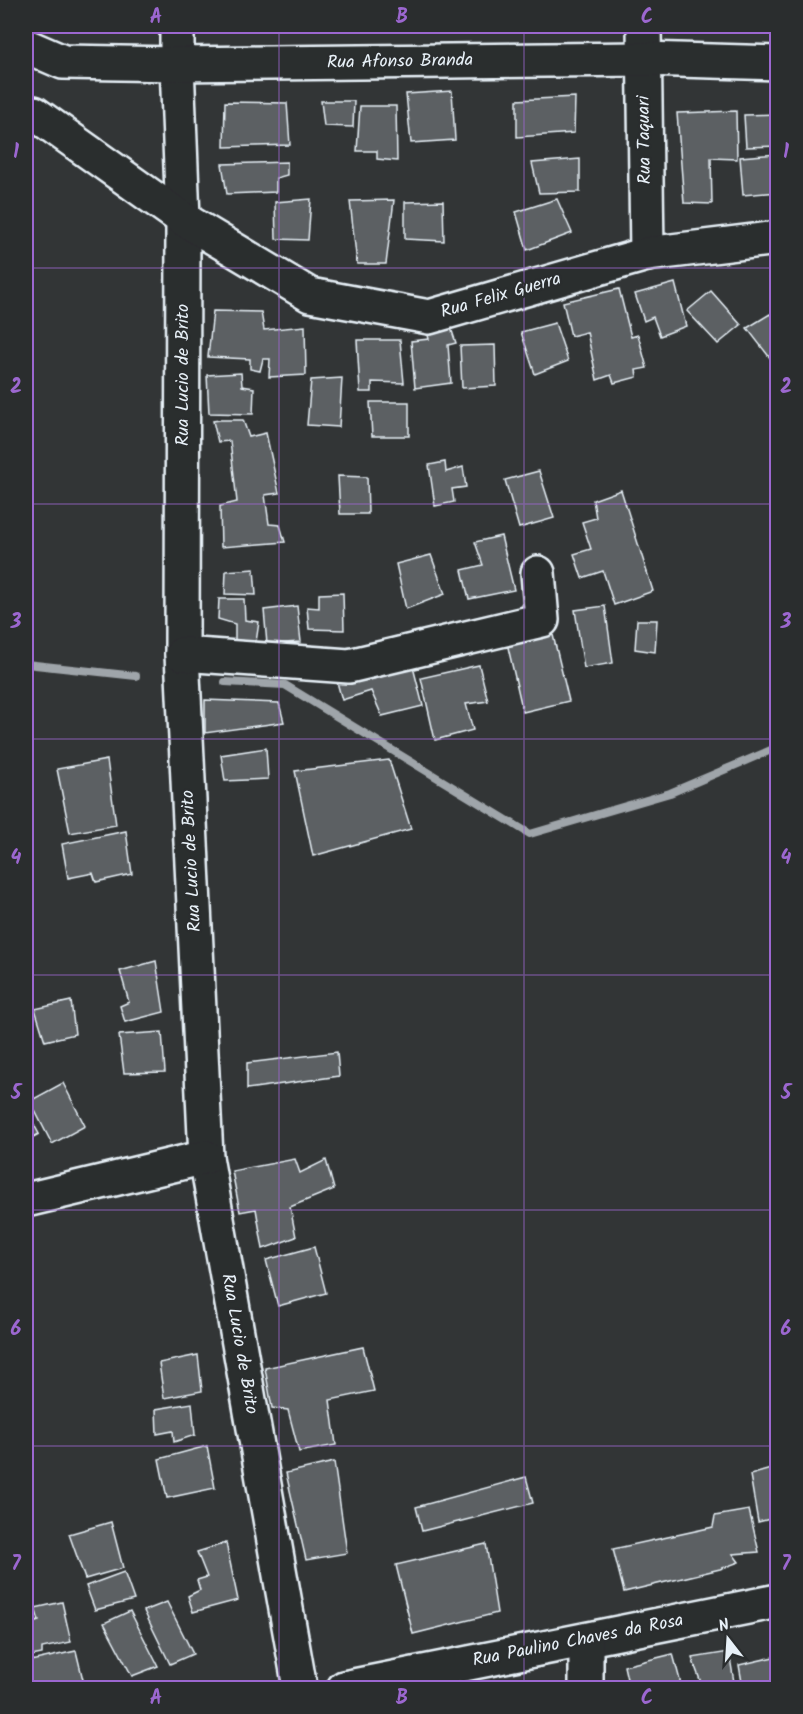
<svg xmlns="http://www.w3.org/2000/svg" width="803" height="1714" font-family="Kalam,sans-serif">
  <rect width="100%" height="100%" fill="#323536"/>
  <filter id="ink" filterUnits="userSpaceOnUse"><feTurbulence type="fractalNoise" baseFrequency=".0167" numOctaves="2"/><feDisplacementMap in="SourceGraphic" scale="12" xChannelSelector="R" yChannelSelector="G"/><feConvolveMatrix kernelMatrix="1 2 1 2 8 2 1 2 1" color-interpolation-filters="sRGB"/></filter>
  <g filter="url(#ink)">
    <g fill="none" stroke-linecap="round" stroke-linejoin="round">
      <!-- stream -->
      <g stroke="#9fa5aa" stroke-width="8">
        <path d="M26 664 136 676"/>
        <path d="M225 682 285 685 530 834 670 793 778 747"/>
      </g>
    </g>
    <!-- building -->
    <g fill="#5c6063" stroke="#e8f1f8" stroke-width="1.5">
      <path d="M452 91 455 140 411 143 406 94Z"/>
      <path d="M575 97 574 133 517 137V100Z"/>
      <path d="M321 101H354L353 127 324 126Z"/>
      <path d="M225 102 287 103 290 145 224 147Z"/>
      <path d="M360 106H396L397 161 377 159V151H357Z"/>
      <path d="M736 111 737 159 711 158 712 204 684 203 677 113Z"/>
      <path d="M778 114V146L746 147 744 115Z"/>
      <path d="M778 154V192L743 195 740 157Z"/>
      <path d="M580 159V192L539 193 532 163Z"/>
      <path d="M287 162V175L276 178V192L227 194 222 164Z"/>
      <path d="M311 199 308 240 276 239 275 202Z"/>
      <path d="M557 199 572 233 527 250 516 212Z"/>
      <path d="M394 200 386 264H357L350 201Z"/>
      <path d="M443 201 444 241 405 239V202Z"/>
      <path d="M778 273V309L776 310 769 274Z"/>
      <path d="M675 283 686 326 660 336 653 317 644 321 635 294Z"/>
      <path d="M619 289 631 337 638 335 647 368 636 370 637 377 614 383 611 375 597 380 587 332 571 336 563 302Z"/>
      <path d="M711 291 741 325 718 344 687 311Z"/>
      <path d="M213 311 261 312 264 330 305 326 306 375 269 377 270 359H263L260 371 250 369V359L208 357Z"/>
      <path d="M770 314 778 323V361L774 363 747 328Z"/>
      <path d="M449 322 456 343 448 345 451 383 415 388 411 341 429 339 426 327Z"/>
      <path d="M555 323 568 361 535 374 521 332Z"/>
      <path d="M357 340H400L404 383 372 382V392H360Z"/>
      <path d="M495 345 496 386 462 388 460 346Z"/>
      <path d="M241 373 242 386 254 388 253 414 209 413 207 375Z"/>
      <path d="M342 378 339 427 307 425 311 380Z"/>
      <path d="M370 402H409V436H372Z"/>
      <path d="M220 420H243L249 437 266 433 279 493 265 495 269 524 280 525 285 542 221 547 220 506 237 502 230 441 218 442 213 421Z"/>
      <path d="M445 462 446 472 463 467 466 487 452 489 454 502 435 506 429 465Z"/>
      <path d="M539 471 554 518 519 528 505 480Z"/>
      <path d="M338 476 367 477 368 514H340Z"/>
      <path d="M621 490 653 591 614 605 603 571 582 578 574 554 591 549 582 522 596 518 593 500Z"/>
      <path d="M501 536 514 590 469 599 462 570 483 565 475 542Z"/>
      <path d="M431 555 445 594 406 609 396 564Z"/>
      <path d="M254 569 256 595 225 594 226 571Z"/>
      <path d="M343 593 344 630 309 629 307 607 319 608V594Z"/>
      <path d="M219 599H244L245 620 259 622 256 642 235 643V624L218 619Z"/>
      <path d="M297 606 301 642 267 644 264 610Z"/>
      <path d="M605 606 613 663 584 668 575 610Z"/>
      <path d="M637 620H657L655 652 635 649Z"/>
      <path d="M552 631 569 701 523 712 507 643Z"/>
      <path d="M479 665 488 701 466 704 473 730 435 740 421 678Z"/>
      <path d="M366 667 370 680 413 667 423 706 382 716 371 691 342 700 335 675Z"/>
      <path d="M205 700 279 703 284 722 205 733Z"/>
      <path d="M266 748 268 779 225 781 221 755Z"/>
      <path d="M107 760 116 825 70 833 57 769Z"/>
      <path d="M389 760 411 829 313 856 295 771Z"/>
      <path d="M126 831 132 874 96 882 93 873 68 878 62 844Z"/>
      <path d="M156 961 164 1012 125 1022 120 1006 129 1002 120 971Z"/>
      <path d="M71 1001 75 1034 45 1041 35 1009Z"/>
      <path d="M162 1032 165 1072 124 1073 119 1035Z"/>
      <path d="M337 1052 339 1076 247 1089V1063Z"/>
      <path d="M63 1083 85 1126 52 1144 30 1101Z"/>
      <path d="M26 1110 39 1134 26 1141Z"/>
      <path d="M295 1159 300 1173 326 1160 334 1189 290 1207 296 1237 263 1249 256 1209 240 1212 232 1171Z"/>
      <path d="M314 1247 326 1293 278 1306 266 1260Z"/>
      <path d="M363 1347 374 1391 330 1400 336 1445 299 1452 288 1410 272 1408 265 1368Z"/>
      <path d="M198 1355 202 1391 164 1398 159 1363Z"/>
      <path d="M192 1403 195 1435 174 1442 173 1431 157 1434 156 1409Z"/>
      <path d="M207 1446 215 1488 167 1498 159 1459Z"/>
      <path d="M334 1462 347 1553 306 1560 286 1473Z"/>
      <path d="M778 1467V1517L758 1522 750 1475Z"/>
      <path d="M526 1477 533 1503 422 1531 416 1507Z"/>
      <path d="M749 1510 759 1552 733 1554 739 1562 720 1569 624 1592 613 1549 713 1527 715 1516Z"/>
      <path d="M111 1522 123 1568 85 1579 69 1534Z"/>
      <path d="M226 1543 238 1600 193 1612 188 1596 200 1590 197 1580 207 1577 197 1552Z"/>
      <path d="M486 1544 497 1613 413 1634 396 1565Z"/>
      <path d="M124 1572 134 1600 95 1610 86 1586Z"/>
      <path d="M62 1602 71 1642 42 1648V1654L26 1657V1616L29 1624 39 1621 35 1608Z"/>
      <path d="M167 1602 193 1654 170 1664 144 1611Z"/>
      <path d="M130 1611 158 1666 132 1676 104 1623Z"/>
      <path d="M76 1651 85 1688H26V1662Z"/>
      <path d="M729 1652 735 1688H703L692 1658Z"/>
      <path d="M673 1654 682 1688H629L624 1666Z"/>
      <path d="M778 1656V1688H743L739 1665Z"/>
    </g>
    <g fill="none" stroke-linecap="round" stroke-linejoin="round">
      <!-- street casing -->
      <g stroke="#e8f1f8" stroke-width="38">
        <g id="street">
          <path d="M177 26V64L183 219 182 654 206 1157 300 1688"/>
          <path d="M644 26 647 254"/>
          <path d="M26 46 63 62 177 64 644 59 778 63"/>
          <path d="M26 113H34L183 219 310 295 429 317 647 254 778 238"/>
          <path d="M182 654 349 666 542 620 538 573"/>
          <path d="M26 1200 206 1157"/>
          <path d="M344 1688 778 1601"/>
          <path d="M586 1688V1640"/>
        </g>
      </g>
      <!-- street -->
      <use href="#street" stroke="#2a2d2e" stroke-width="33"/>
    </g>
  </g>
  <!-- grid -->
  <path fill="none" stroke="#9c67d0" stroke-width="1.5" stroke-opacity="0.55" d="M279 26V1688M524 26V1688M26 268H778M26 504H778M26 739H778M26 975H778M26 1210H778M26 1446H778"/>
  <g text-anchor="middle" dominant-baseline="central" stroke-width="4.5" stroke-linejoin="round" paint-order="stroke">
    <!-- street labels -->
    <g font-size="18" fill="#e8f1f8" stroke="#2a2d2e">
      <text transform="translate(400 62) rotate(-1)">Rua Afonso Branda</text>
      <text transform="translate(645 140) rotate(-91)">Rua Taquari</text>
      <text transform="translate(501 296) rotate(-16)">Rua Felix Guerra</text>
      <text transform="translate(183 375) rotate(-90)">Rua Lucio de Brito</text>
      <text transform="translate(192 861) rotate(-93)">Rua Lucio de Brito</text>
      <text transform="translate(239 1344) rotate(80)">Rua Lucio de Brito</text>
      <text transform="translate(578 1641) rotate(-11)">Rua Paulino Chaves da Rosa</text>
    </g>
  </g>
  <!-- margin -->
  <rect width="803" height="1714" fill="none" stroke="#2a2d2e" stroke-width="66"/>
  <!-- north arrow -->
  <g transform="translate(728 1639) rotate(343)" stroke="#2a2d2e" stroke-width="4.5" paint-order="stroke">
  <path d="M0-4.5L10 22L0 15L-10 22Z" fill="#e8f1f8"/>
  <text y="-9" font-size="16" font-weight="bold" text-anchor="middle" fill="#e8f1f8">N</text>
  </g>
  <rect x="33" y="33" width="737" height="1648" fill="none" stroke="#9c67d0" stroke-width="2"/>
  <g font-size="20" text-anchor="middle" font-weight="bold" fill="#9c67d0">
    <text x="156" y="23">A</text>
    <text x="402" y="23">B</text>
    <text x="647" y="23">C</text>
    <text x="16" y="158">1</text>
    <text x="786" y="158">1</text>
    <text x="16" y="393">2</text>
    <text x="786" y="393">2</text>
    <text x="16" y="628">3</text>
    <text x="786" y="628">3</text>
    <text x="16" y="864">4</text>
    <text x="786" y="864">4</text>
    <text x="16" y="1099">5</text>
    <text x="786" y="1099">5</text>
    <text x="16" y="1335">6</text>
    <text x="786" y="1335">6</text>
    <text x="16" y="1570">7</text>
    <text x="786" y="1570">7</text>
    <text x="156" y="1704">A</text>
    <text x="402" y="1704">B</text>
    <text x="647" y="1704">C</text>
  </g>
</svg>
